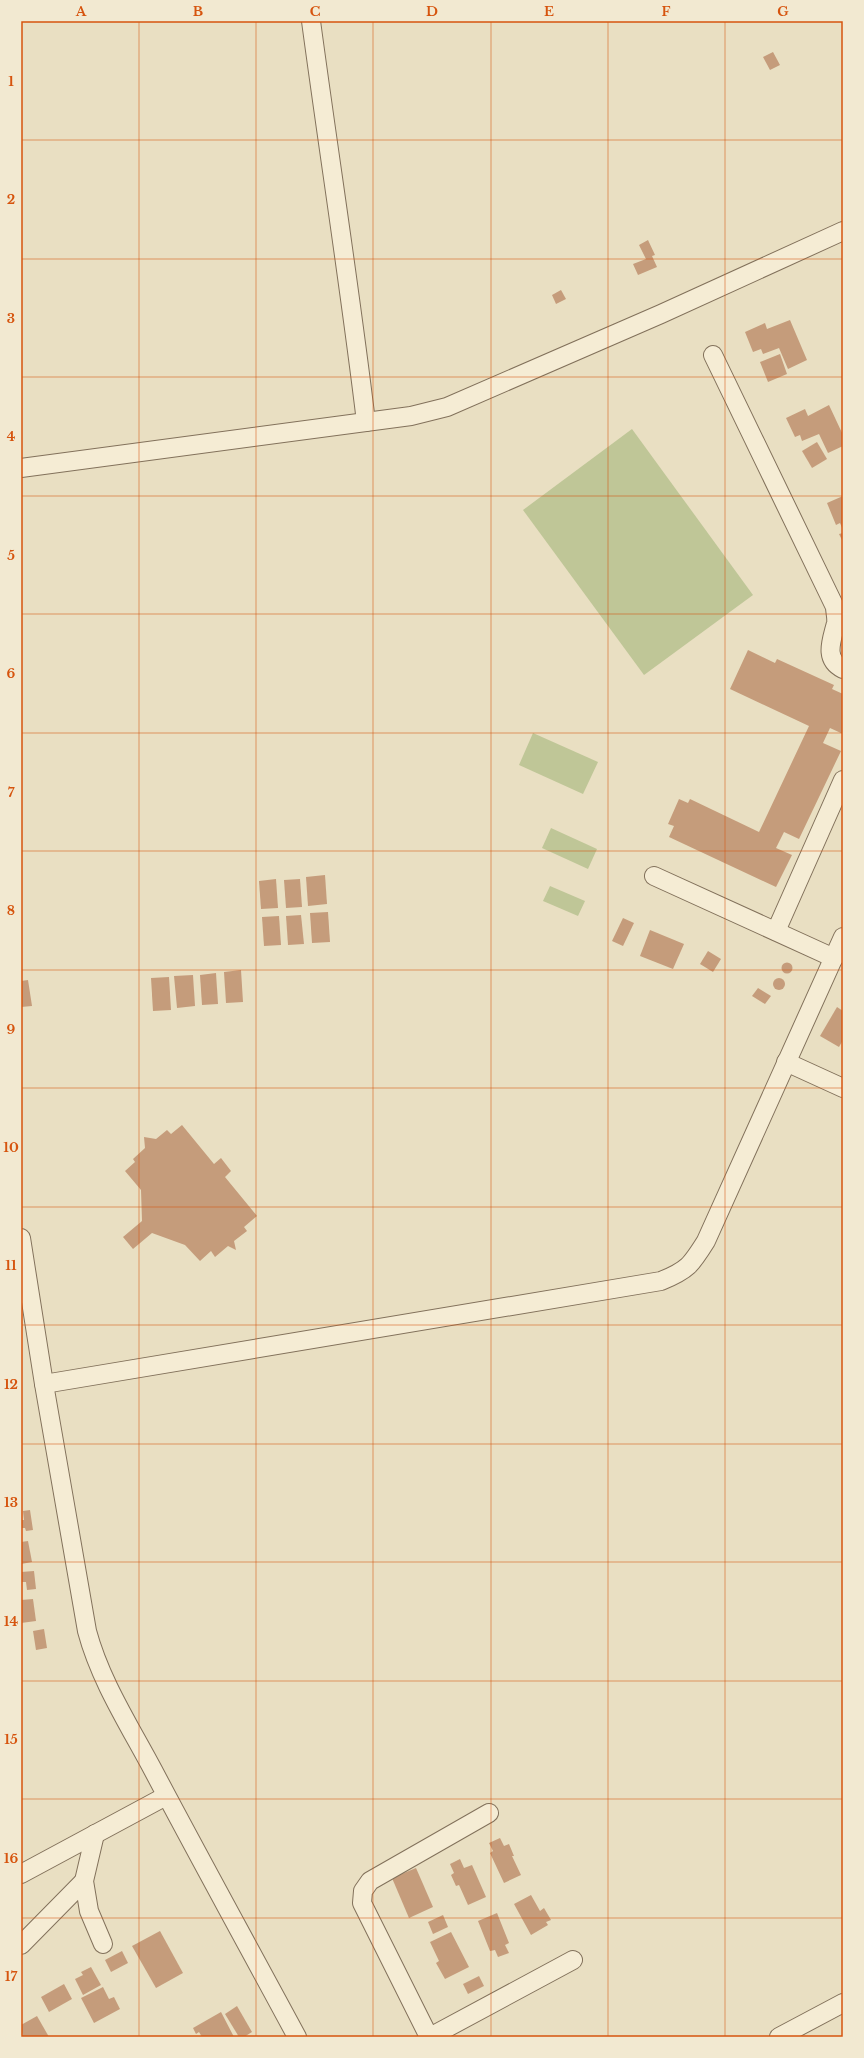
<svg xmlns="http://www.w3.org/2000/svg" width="864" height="2058" font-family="'Libre Baskerville',serif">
  <rect width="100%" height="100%" fill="#e9dfc2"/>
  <!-- green -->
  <g fill="#bfc697">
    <path d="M632 429 753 595 644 675 523 510Z"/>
    <path d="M533 733 598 762 583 794 519 765Z"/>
    <path d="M551 828 597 849 588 869 542 848Z"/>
    <path d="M550 886 585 901 578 916 543 901Z"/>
  </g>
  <!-- building -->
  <g fill="#c59c7b">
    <path d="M773 52 780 65 770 70 763 57Z"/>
    <path d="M648 240 655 255 652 256 657 267 638 275 633 264 646 259 639 245Z"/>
    <path d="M561 290 566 299 556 304 552 295Z"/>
    <path d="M790 320 807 360 788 369 779 348 763 354 761 349 753 352 745 332 765 323 767 329Z"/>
    <path d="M780 354 787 374 768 382 760 362Z"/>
    <path d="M829 405 843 435V446L828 453 819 434 802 441 800 435 795 437 786 418 805 409 808 416Z"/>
    <path d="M817 442 827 459 812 468 802 451Z"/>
    <path d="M843 496V530L840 523 836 525 827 503Z"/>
    <path d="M843 533V542L839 534Z"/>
    <path d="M748 650 775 663 777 659 834 685 832 689 843 694V734L830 728 823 743 841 751 799 839 784 832 776 848 792 855 776 887 669 837 674 826 668 824 679 799 688 803 690 799 759 832 809 726 730 689Z"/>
    <path d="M325 875 327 904 308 906 306 877Z"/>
    <path d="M276 879 278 908 261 909 259 881Z"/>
    <path d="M300 879 302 907 286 908 284 880Z"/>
    <path d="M328 912 330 942 312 943 310 913Z"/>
    <path d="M301 915 304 944 288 945 286 916Z"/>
    <path d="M279 916 281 945 264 946 262 917Z"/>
    <path d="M623 918 634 923 623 946 612 941Z"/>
    <path d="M650 930 684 944 673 969 640 956Z"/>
    <path d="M708 951 721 959 713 972 700 964Z"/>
    <circle cx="787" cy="968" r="5.5"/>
    <path d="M241 970 243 1002 226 1003 224 972Z"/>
    <path d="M216 973 218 1004 202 1005 200 975Z"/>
    <path d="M193 975 195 1006 177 1008 174 976Z"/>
    <path d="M169 977 171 1010 153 1011 151 978Z"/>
    <circle cx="779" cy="984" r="6"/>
    <path d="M28 980 32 1006 21 1007V981Z"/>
    <path d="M758 988 771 996 765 1004 752 996Z"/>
    <path d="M837 1007 843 1011V1040L839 1047 820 1036Z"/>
    <path d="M182 1125 214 1164 221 1158 231 1171 225 1177 257 1216 244 1227 247 1231 234 1241 236 1250 228 1246 215 1257 211 1251 200 1261 185 1245 152 1233 133 1249 123 1237 142 1221 141 1190 125 1171 135 1162 133 1159 145 1148 144 1137 156 1139 167 1130 171 1134Z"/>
    <path d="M30 1510 33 1530 26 1531 25 1528H21V1520H24L23 1511Z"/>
    <path d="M28 1541 32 1562 21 1564V1542Z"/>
    <path d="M34 1571 36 1589 27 1590 26 1582H21V1572Z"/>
    <path d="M33 1599 36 1621 21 1623V1600Z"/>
    <path d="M44 1629 47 1648 36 1650 33 1631Z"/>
    <path d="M500 1838 504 1846 509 1844 514 1856H512L521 1875 504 1883 490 1853 493 1851 489 1843Z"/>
    <path d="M460 1859 464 1868 472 1865 486 1897 468 1905 459 1885 456 1886 451 1875 454 1873 450 1864Z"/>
    <path d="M416 1868 433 1907 409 1918 392 1878Z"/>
    <path d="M531 1895 540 1911 544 1908 551 1920 546 1922 548 1925 531 1935 514 1904Z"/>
    <path d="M497 1913 509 1943 505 1945 509 1953 498 1957 495 1950 490 1951 478 1921Z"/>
    <path d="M443 1915 448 1927 433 1934 428 1922Z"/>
    <path d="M160 1931 183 1973 156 1988 132 1946Z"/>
    <path d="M451 1932 469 1967 445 1979 436 1963 439 1961 430 1942Z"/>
    <path d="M122 1951 128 1963 111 1972 105 1960Z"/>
    <path d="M91 1967 101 1985 83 1995 75 1979 83 1975 81 1972Z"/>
    <path d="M479 1976 484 1986 468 1994 463 1984Z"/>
    <path d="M64 1984 72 1999 49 2012 41 1997Z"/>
    <path d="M103 1987 109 1999 114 1997 120 2009 94 2023 81 1998Z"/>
    <path d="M237 2006 252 2032 244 2037H239L225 2014Z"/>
    <path d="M221 2012 234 2037H202L199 2032 196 2034 193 2028Z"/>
    <path d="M37 2016 49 2037H23L21 2025Z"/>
  </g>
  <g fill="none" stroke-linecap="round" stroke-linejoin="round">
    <!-- minor casing -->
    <g stroke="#82715b" stroke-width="20">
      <g id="minor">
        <path d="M311 21C329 155 350 288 366 422"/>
        <path d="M713 355 835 607C835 612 837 618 836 623 832 640 823 659 843 669"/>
        <path d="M21 468 411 416 447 407 661 314 843 231"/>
        <path d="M654 876 834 958"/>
        <path d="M776 931 843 780"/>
        <path d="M786 1062 843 1088"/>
        <path d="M21 1238 44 1384 87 1631C100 1680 129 1725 153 1770 200 1859 249 1948 297 2037"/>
        <path d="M44 1384 661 1281C688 1270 691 1265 706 1241L843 937"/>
        <path d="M95 1834 84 1881 89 1911 103 1944"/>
        <path d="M21 1874 166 1796"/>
        <path d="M21 1945 84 1881"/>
        <path d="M429 2037 362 1903 363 1891 370 1881 489 1813"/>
        <path d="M430 2037 573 1960"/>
        <path d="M779 2037 843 2003"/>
      </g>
    </g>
    <!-- minor -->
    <use href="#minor" stroke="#f5ecd4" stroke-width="18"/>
  </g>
  <!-- grid -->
  <path fill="none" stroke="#d6540e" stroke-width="1" stroke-opacity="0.55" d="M139 21V2037M256 21V2037M373 21V2037M491 21V2037M608 21V2037M725 21V2037M21 140H843M21 259H843M21 377H843M21 496H843M21 614H843M21 733H843M21 851H843M21 970H843M21 1088H843M21 1207H843M21 1325H843M21 1444H843M21 1562H843M21 1681H843M21 1799H843M21 1918H843"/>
  <!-- border -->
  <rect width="864" height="2058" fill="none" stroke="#f2e9d1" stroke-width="44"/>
  <rect x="22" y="22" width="820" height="2014" fill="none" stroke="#d6540e" stroke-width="1.5"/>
  <g font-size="13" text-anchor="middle" font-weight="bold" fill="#d6540e">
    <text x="81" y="16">A</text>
    <text x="198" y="16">B</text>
    <text x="315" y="16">C</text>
    <text x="432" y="16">D</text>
    <text x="549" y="16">E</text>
    <text x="666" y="16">F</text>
    <text x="783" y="16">G</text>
    <text x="11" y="86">1</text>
    <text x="11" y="204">2</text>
    <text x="11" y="323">3</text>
    <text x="11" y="441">4</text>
    <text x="11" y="560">5</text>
    <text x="11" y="678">6</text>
    <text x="11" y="797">7</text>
    <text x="11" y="915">8</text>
    <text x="11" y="1034">9</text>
    <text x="11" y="1152">10</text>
    <text x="11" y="1270">11</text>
    <text x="11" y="1389">12</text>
    <text x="11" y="1507">13</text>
    <text x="11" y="1626">14</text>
    <text x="11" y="1744">15</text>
    <text x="11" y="1863">16</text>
    <text x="11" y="1981">17</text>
  </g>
</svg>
